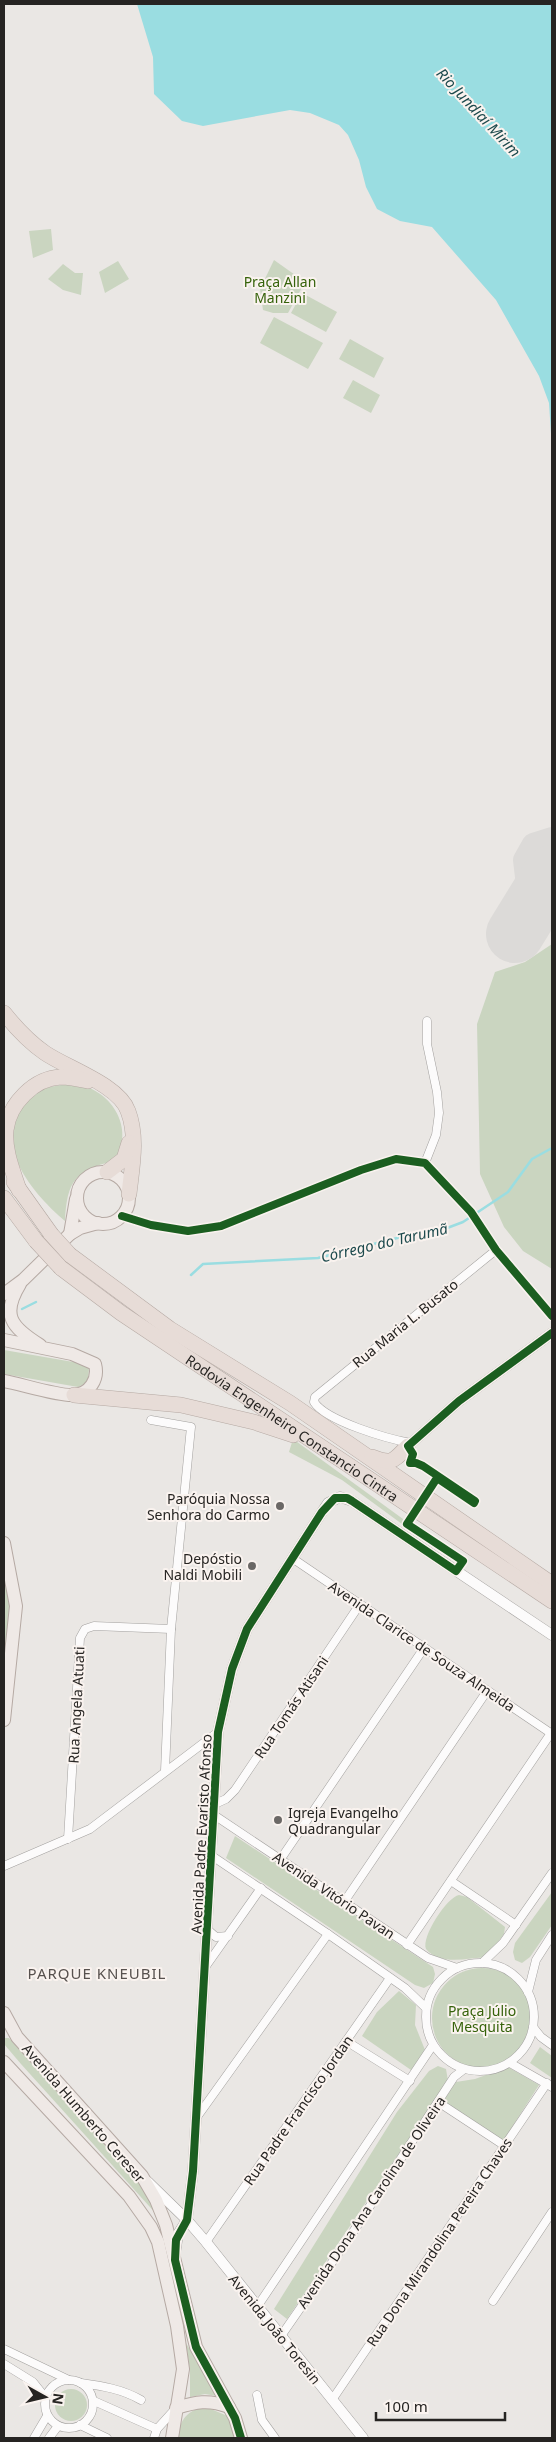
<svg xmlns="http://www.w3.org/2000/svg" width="556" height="2442" font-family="'Noto Sans',sans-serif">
  <rect width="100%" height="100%" fill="#eae7e4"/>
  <!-- green -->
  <g fill="#cad5c0">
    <path d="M51 229 53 250 33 258 29 231Z"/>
    <path d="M274 260 305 282 288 313H273L263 310 260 289Z"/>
    <path d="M118 261 129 279 105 293 99 272Z"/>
    <path d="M63 264 75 273H83L81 295 63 290 48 279Z"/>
    <path d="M302 293 337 312 326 332 291 313Z"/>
    <path d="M274 317 323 343 308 369 260 343Z"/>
    <path d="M350 339 384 358 374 378 339 359Z"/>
    <path d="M353 380 380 395 371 413 343 398Z"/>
    <path d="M552 944V1269L523 1251 504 1227 480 1174 477 1024 495 972 525 962Z"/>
    <path d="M72 1084C110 1086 137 1129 114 1161 75 1170 67 1181 65 1221 47 1206 26 1183 17 1161 7 1136 14 1105 39 1091 49 1086 61 1085 72 1084Z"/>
    <path d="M4 1350 79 1363 89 1368 88 1382 78 1387 4 1374Z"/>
    <path d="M293 1439 403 1519 402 1524 342 1480 289 1452Z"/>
    <path d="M4 1564 11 1603 4 1690Z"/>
    <path d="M235 1836 433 1967 435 1974 433 1983 424 1988 415 1985 226 1858Z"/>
    <path d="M552 1892V1925L530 1957 522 1963 515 1960 513 1952 515 1943Z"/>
    <path d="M459 1895 467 1897 505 1927 504 1934 487 1957C467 1958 440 1966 426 1949 421 1937 447 1897 459 1895Z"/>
    <circle cx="482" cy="2018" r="50"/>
    <path d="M399 1991 416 2005 415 2025 425 2050 411 2070 362 2036 377 2012Z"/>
    <path d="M4 2038H9L142 2187 158 2216 21 2064 4 2044Z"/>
    <path d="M540 2047 552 2056V2078L530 2063Z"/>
    <path d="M438 2066 446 2069 448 2081 287 2319 274 2309 397 2112 429 2071Z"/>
    <path d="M508 2067 539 2085 503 2141 443 2101 456 2082 475 2079Z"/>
    <path d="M186 2343 217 2396 205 2394 190 2397V2370Z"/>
    <circle cx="71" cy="2405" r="16"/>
    <path d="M206 2407 230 2417 236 2438H178C179 2420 188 2409 206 2407Z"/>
  </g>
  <!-- water -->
  <path fill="#9adde1" d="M137 4H552V449L549 403 539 376 496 300 432 227 400 221 377 209 366 187 359 160 348 135 339 125 310 113 290 110 203 126 182 121 154 94 153 57Z"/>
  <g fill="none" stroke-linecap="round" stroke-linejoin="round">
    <!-- stream -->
    <g stroke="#9adde1" stroke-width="2.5">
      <path d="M191 1275 203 1264 318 1258 413 1234 434 1233 463 1222 508 1192 532 1159 552 1148"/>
      <path d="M22 1309 36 1302"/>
    </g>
    <!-- taxiway -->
    <path stroke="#dcdad8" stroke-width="22" d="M530 911 524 860 533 844 552 838"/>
    <!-- runway -->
    <path stroke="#dcdad8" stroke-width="58" d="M515 934 552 874"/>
    <!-- minor casing -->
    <g stroke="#a3a19f" stroke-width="9">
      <g id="minor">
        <path d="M425 1163 436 1135 439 1113 437 1092 427 1044V1021"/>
        <path d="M122 1216 151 1225 188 1231 221 1226 361 1170 396 1159 425 1163 471 1212 496 1250 552 1316"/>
        <path d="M151 1420 191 1427 171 1629 165 1771"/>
        <path d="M411 1443C388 1439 326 1421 314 1402L315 1397 496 1250"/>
        <path d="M292 1558 552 1734"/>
        <path d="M215 1804 226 1799 235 1790 360 1604"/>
        <path d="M214 1815 428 1958 457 1968"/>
        <path d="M68 1839 80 1638 85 1629 94 1626 171 1629"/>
        <path d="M212 1856 328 1934 405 1988 426 2008"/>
        <path d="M280 1860 424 1648"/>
        <path d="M4 1866 90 1829 218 1732"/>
        <path d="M451 1881 516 1925"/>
        <path d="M344 1902 487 1691"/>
        <path d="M208 1930 216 1937 228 1936"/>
        <path d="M407 1945 551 1733"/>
        <circle cx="480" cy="2017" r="54"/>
        <path d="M482 1963 503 1943 552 1873"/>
        <path d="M206 1966 261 1888"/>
        <path d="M528 1992 536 1960 552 1935"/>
        <path d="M533 2027 541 2037 552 2045"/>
        <path d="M346 2041 410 2081"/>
        <path d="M510 2063 552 2087"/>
        <path d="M438 2102 505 2146"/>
        <path d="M197 2117 328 1934"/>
        <path d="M206 2242 390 1978"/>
        <path d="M493 2301 552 2212"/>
        <path d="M257 2307 433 2045"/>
        <path d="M281 2336 353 2232 454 2077 463 2070"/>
        <path d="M4 2349 69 2380"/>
        <path d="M4 2364 33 2382 45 2397"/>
        <circle cx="69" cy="2404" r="24"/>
        <path d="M81 2383C102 2386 122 2389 141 2400"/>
        <path d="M257 2395 262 2420 275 2438"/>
        <path d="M332 2400 547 2083"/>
        <path d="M94 2401 157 2429"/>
        <path d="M80 2425 107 2438"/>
        <path d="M34 2438 47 2416"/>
        <path d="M49 2438 58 2426"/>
        <path d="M154 2438 157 2429 176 2408"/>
      </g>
    </g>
    <!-- tertiary casing -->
    <g stroke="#a3a19f" stroke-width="11">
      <g id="tertiary">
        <path d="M408 1446 459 1401 552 1333"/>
        <path d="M148 2182 187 2220 206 2242 363 2438"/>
        <path d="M175 2254 178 2234 187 2220 193 2171 218 1732 232 1669 247 1629 322 1512 328 1503 340 1497 352 1501 552 1635"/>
      </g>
    </g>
    <!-- primary casing -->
    <g stroke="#b5a9a3" stroke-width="14">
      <g id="primary">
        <circle cx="103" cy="1198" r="26"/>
        <path d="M70 1234 76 1199"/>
        <path d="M20 1284C1 1315 11 1327 40 1345"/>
        <path d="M4 1294 23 1280 70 1234 80 1228 98 1223"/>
        <path d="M4 1340 72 1354 95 1364C99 1379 90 1394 73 1395 58 1396 21 1384 4 1381"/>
        <path d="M4 1543 16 1606 4 1720"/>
        <path d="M4 2013 17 2037 142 2176 156 2200 166 2225 196 2347 235 2418 241 2438"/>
        <path d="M4 2062 129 2196 151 2227 158 2242 177 2326 183 2369 172 2438"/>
        <path d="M176 2408C196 2402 208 2399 229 2407"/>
      </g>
    </g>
    <!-- motorway casing -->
    <g stroke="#b5a9a3" stroke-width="16">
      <g id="motorway">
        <path d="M4 1013C16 1028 29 1042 45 1053 67 1068 119 1085 128 1111 138 1137 132 1167 129 1194"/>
        <path d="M107 1172 124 1159 129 1143"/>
        <path d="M14 1182 51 1234"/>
        <path d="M19 1190C13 1171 4 1151 6 1130 9 1104 34 1078 61 1077 70 1077 79 1079 88 1081"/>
        <path d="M4 1198 36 1241"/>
        <path d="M70 1255 170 1329 290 1403 552 1584"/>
        <path id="s1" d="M61 1268 121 1313 552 1601"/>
        <path d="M74 1395 181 1405 254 1422 293 1435"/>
        <path d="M372 1457C393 1465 393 1461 408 1446"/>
      </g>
    </g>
    <!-- minor -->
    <use href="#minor" stroke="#fcfbfb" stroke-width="8"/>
    <!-- tertiary -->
    <use href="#tertiary" stroke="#fcfbfb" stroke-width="10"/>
    <!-- primary -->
    <use href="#primary" stroke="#efe9e6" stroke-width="12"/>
    <!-- motorway -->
    <use href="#motorway" stroke="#e7dcd7" stroke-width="15"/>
    <!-- motorway-bridge casing -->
    <g stroke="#b5a9a3" stroke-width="16" stroke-linecap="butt">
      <g id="motorway-bridge">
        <path d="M51 1234 70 1255"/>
        <path d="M36 1241 61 1268"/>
      </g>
    </g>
    <!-- motorway-bridge -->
    <use href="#motorway-bridge" stroke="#e7dcd7" stroke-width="15"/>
    <!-- cycleway casing -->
    <g stroke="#faf3ef" stroke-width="11">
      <g id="cycleway">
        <path d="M122 1216 151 1225 188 1231 221 1226 361 1170 396 1159 425 1163 471 1212 496 1250 552 1316"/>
        <path d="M241 2438 235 2418 196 2347 175 2260 176 2240 187 2220 193 2171 218 1732 232 1669 247 1629 322 1512 335 1498H347L352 1501 456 1571 463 1561 407 1524 437 1478 474 1503 475 1501 423 1466 416 1463H410L413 1454 408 1446 459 1401 552 1333"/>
      </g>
    </g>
    <!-- cycleway -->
    <use href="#cycleway" stroke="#1b5e20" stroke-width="8"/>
  </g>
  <!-- markers -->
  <g fill="#6b6866" stroke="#faf3ef" stroke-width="2">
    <circle cx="280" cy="1506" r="5"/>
    <circle cx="252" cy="1566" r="5"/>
    <circle cx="278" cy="1820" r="5"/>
  </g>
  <g text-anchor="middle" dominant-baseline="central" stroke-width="4" stroke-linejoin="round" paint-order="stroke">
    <!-- park labels -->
    <g font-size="14" fill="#35620a" stroke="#faf3ef">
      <text x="280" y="281">Praça Allan<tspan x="280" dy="16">Manzini</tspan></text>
      <text x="482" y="2010">Praça Júlio<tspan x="482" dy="16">Mesquita</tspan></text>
    </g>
    <!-- street labels -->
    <g font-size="14" fill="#262422" stroke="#faf3ef">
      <text transform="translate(405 1323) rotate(-39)">Rua Maria L. Busato</text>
      <text stroke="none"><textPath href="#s1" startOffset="281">Rodovia Engenheiro Constancio Cintra</textPath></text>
      <text transform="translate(422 1646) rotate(34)">Avenida Clarice de Souza Almeida</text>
      <text transform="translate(76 1705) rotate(-87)">Rua Angela Atuati</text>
      <text transform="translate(291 1707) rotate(-56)">Rua Tomás Atisani</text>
      <text transform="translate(201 1834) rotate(-87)">Avenida Padre Evaristo Afonso</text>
      <text transform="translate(334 1895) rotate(34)">Avenida Vitório Pavan</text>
      <text transform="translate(298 2110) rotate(-55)">Rua Padre Francisco Jordan</text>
      <text transform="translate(84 2113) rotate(49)">Avenida Humberto Cereser</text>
      <text transform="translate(371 2202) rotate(-56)">Avenida Dona Ana Carolina de Oliveira</text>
      <text transform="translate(439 2242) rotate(-56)">Rua Dona Mirandolina Pereira Chaves</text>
      <text transform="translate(275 2329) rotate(51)">Avenida João Toresin</text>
    </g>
    <!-- poi labels -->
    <g font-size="14" fill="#262422" stroke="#faf3ef" text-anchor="end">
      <text x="270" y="1498">Paróquia Nossa<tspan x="270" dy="16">Senhora do Carmo</tspan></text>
      <text x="242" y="1558">Depóstio<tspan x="242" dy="16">Naldi Mobili</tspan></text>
      <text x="288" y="1812" text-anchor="start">Igreja Evangelho<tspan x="288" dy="16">Quadrangular</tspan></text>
    </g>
    <!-- water labels -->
    <g font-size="15" font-style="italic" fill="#1d4a4d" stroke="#faf3ef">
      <text transform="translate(479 112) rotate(47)">Rio Jundiaí Mirim</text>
      <text transform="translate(384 1242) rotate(-13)">Córrego do Tarumã</text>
    </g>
    <!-- neighbourhood labels -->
    <g font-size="15" letter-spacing="1" fill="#57514e" stroke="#faf3ef">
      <text x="97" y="1973">PARQUE KNEUBIL</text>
    </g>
  </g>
  <!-- border -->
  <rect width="556" height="2442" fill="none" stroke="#262422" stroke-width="10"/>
  <!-- north arrow -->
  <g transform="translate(45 2397) rotate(98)" stroke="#faf3ef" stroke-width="4" paint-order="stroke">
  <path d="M0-4L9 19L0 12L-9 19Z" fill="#262422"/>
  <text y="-8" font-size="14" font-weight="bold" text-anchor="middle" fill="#262422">N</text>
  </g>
  <!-- scale -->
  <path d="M376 2412v8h129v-8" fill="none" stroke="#262422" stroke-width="2.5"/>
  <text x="384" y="2412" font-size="15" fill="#262422" stroke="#faf3ef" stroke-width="4" paint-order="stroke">100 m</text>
</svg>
